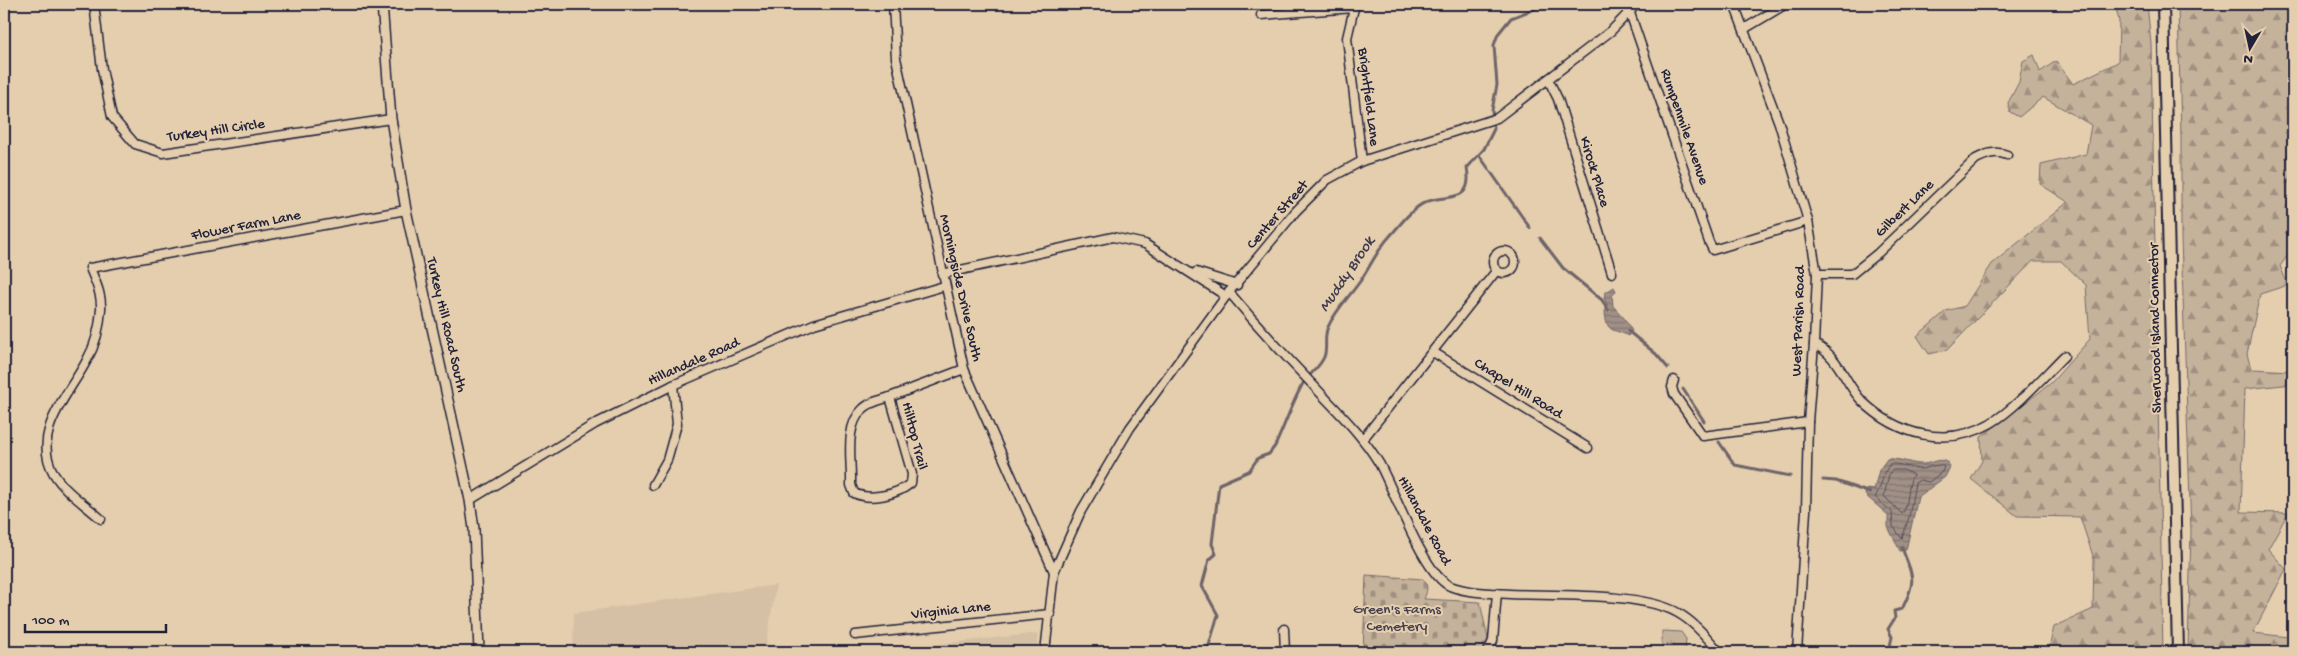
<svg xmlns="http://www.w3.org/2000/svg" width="2297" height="656" font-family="'Gochi Hand',sans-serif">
  <defs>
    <pattern id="forest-firs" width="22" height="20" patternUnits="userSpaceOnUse" patternTransform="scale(1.25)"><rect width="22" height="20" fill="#c5b29b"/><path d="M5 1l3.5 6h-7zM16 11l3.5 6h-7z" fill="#a09080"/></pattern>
    <pattern id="cemetery-stones" width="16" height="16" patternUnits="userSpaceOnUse" patternTransform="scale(1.25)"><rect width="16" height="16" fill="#c5b29b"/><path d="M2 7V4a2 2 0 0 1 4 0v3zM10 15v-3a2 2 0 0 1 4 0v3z" fill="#a09080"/></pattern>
    <pattern id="park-tufts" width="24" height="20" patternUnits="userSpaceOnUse" patternTransform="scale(1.25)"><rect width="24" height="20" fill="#c5b29b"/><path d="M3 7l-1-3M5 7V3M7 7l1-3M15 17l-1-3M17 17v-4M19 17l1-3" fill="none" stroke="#a09080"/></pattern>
    <pattern id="water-rules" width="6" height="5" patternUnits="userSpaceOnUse" patternTransform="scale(1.25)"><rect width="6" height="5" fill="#a09086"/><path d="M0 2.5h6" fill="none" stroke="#82756f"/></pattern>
  </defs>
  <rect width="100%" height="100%" fill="#e4ceae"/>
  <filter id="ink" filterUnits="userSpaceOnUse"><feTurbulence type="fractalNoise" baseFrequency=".02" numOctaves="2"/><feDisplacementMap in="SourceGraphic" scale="10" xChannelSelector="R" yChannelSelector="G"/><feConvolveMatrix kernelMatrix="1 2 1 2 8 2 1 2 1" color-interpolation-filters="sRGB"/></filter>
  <g filter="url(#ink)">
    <!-- built -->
    <g fill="#d5c0a5">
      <path d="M776 585 765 652H573L574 613Z"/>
      <path d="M1030 634 1039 635 1036 652H836L929 645Z"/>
    </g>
    <!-- forest -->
    <g fill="url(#forest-firs)" stroke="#746a6b">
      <path d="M2115 4H2147L2151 44 2163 652H2048L2054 627 2093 609 2094 559 2080 517 2017 516 1971 479 1982 461 1981 437 2051 383 2090 339 2086 285 2061 261H2033L1947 350 1929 354 1917 336 1946 311 1965 306 1992 264 2068 202 2040 184 2041 165 2086 154 2091 125 2043 97 2019 117 2010 112 2008 103 2019 82 2023 61 2034 55 2040 72 2056 61 2073 84 2118 62 2119 21Z"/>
      <path d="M2178 4H2293V254H2289L2280 266 2288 285 2260 294 2247 354 2251 369 2293 371V384L2245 389 2241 512 2288 513 2268 549 2286 569 2253 633 2289 637 2293 640V649L2273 652H2188L2191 531 2181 238V139Z"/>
    </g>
    <!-- cemetery -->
    <path fill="url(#cemetery-stones)" stroke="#746a6b" d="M1366 575 1423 579C1429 586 1427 592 1424 599L1480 602 1488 639 1481 652H1363Z"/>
    <!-- park -->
    <path fill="url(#park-tufts)" stroke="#746a6b" d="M1662 631 1681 632 1686 639 1685 652H1662Z"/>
    <!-- water -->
    <g fill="url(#water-rules)" stroke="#6e6468">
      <path d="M1614 287 1616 291 1612 296 1613 306 1624 318 1632 331 1628 336C1615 328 1606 335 1605 311L1608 307 1604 298 1605 293Z"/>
      <path d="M1887 459C1900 458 1908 463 1920 464 1931 465 1938 456 1948 463L1950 467 1945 477 1918 497 1906 550 1900 551 1888 527V515L1865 495 1867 489 1874 490 1879 470Z"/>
    </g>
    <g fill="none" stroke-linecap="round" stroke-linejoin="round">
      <!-- shore -->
      <g stroke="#544e59" stroke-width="1">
        <path d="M1890 464C1901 463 1911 469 1922 469 1930 468 1938 462 1944 467L1942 472 1929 482 1920 480 1915 483 1909 517 1902 539 1893 526 1892 512 1875 497C1882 487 1882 474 1890 464Z"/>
        <path d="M1893 470H1904L1913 475C1906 487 1910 504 1902 514L1884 496 1889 475Z"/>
      </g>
      <!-- stream -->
      <g stroke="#6e6468" stroke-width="3">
        <path d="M1479 155 1530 228"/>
        <path d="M1540 238 1563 268 1602 300 1608 310"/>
        <path d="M1628 331 1656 354 1668 368"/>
        <path d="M1683 389 1704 421"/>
        <path d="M1719 442 1735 465 1790 476"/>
        <path d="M1823 480 1836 481 1870 493"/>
        <path d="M1207 652 1218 615 1202 586 1209 560 1216 554 1212 544 1219 484 1249 471 1258 458 1269 454 1275 446C1284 427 1291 406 1301 387 1307 375 1319 369 1324 357 1328 347 1323 337 1328 327 1336 309 1352 294 1363 277 1372 263 1378 249 1390 236 1400 225 1412 208 1426 202 1445 193 1474 206 1467 168L1484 149 1494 129 1492 110 1497 85 1494 45 1498 34 1511 18 1547 4"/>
        <path d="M1894 652 1890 646 1892 637 1888 629 1895 618 1894 611 1902 609C1917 580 1913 577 1902 548"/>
      </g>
      <!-- minor casing -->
      <g stroke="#22223b" stroke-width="11">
        <g id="minor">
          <path d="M94 4 102 69 112 117 135 144 163 153 391 119"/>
          <path d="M893 4 896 58 964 369 1054 572 1045 652"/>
          <path d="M1734 4 1779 123 1808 221 1817 274 1814 344 1808 422 1806 511 1797 652"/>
          <path d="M1354 8 1347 38 1362 161"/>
          <path d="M1630 13 1709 242 1713 250 1808 221"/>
          <path d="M1261 15 1354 8 1356 4"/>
          <path d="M1744 29 1786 4"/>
          <path d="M1548 79 1558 99 1612 273"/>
          <circle cx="1504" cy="262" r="11"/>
          <path d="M1196 272 1237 285"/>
          <path d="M942 274 1113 237 1145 244 1226 296"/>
          <path d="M1817 274H1852L1878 253 1976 159C1986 154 1996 150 2007 155"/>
          <path d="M1229 292C1256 324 1284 355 1313 385 1336 410 1361 433 1379 463 1394 490 1424 575 1450 586 1468 593 1491 593 1510 594 1555 596 1641 592 1678 613 1694 622 1708 638 1719 652"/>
          <path d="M1814 344C1840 356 1844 383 1862 401 1897 435 1947 449 1991 423 2016 408 2043 377 2064 356"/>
          <path d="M1433 352 1588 448"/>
          <path d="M1674 380 1672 387 1674 394 1703 436 1808 422"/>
          <path d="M890 397 912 474 911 483C897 495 870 501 854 493L851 485C852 462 844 427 862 410 869 402 881 400 890 397Z"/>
          <path d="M890 397 964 369"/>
          <path d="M1363 439 1497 270"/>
          <path d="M653 485 667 460 677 424 673 385"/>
          <path d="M470 500 595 424 673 385 814 324 944 286"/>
          <path d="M101 519C86 505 65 492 54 474 30 432 69 395 87 360 96 344 100 326 101 309 102 294 95 281 90 268L406 210"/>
          <path d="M1054 572 1081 511 1130 428 1229 292 1296 211 1327 180 1362 161 1497 118 1611 31 1637 4"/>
          <path d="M1284 629 1285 652"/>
          <path d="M855 635 1050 614"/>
          <path d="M1488 652 1493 641 1497 593"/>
          <path d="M2009 652H2018"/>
        </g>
      </g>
      <!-- tertiary casing -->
      <g stroke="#22223b" stroke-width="12">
        <path id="tertiary" d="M382 4 391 119 406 210 470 500 474 529 479 652"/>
      </g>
      <!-- secondary casing -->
      <g stroke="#22223b" stroke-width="14">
        <path id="secondary" d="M2163 4 2178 652"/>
      </g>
      <!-- minor -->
      <use href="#minor" stroke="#e4ceae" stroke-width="8"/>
      <!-- tertiary -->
      <use href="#tertiary" stroke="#e4ceae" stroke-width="9"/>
      <!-- secondary -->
      <use href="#secondary" stroke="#e4ceae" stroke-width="10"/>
    </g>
  </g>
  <g text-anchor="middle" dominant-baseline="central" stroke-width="4" stroke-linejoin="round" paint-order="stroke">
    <!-- street labels -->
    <g font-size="15" fill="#22223b" stroke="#e4ceae">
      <text transform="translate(1368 97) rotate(83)">Brightfield Lane</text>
      <text transform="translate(1684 127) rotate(71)">Rumpenmile Avenue</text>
      <text transform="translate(216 131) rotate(-8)">Turkey Hill Circle</text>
      <text transform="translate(1594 172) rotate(73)">Kirock Place</text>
      <text transform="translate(1905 209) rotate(-44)">Gilbert Lane</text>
      <text transform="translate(1278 215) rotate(-49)">Center Street</text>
      <text transform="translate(246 226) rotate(-11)">Flower Farm Lane</text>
      <text transform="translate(960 288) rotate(77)">Morningside Drive South</text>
      <text transform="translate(1799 321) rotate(-88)">West Parish Road</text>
      <text transform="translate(446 325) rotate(77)">Turkey Hill Road South</text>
      <text transform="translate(2156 328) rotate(-91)">Sherwood Island Connector</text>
      <text transform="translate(694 362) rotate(-24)">Hillandale Road</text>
      <text transform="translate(1518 389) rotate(32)">Chapel Hill Road</text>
      <text transform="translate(914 436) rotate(76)">Hilltop Trail</text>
      <text transform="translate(1424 521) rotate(62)">Hillandale Road</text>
      <text transform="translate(951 611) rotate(-6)">Virginia Lane</text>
    </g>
    <!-- park labels -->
    <g font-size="15" fill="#433f4e" stroke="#e4ceae">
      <text x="1397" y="610">Green's Farms<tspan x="1397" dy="17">Cemetery</tspan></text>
    </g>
    <!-- water labels -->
    <g font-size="16" font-style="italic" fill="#423e4e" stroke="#e4ceae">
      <text transform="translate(1348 275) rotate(-56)">Muddy Brook</text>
    </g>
  </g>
  <!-- margin -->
  <rect width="2297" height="656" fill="none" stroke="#e4ceae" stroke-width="20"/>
  <rect x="10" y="10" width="2277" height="636" fill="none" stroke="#22223b" stroke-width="2" filter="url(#ink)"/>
  <!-- north arrow -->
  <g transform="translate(2250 48) rotate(189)" stroke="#e4ceae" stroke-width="4" paint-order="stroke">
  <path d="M0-4L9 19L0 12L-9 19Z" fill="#22223b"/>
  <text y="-8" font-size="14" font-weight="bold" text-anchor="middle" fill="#22223b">N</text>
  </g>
  <!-- scale -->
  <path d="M25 624v8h141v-8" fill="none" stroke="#22223b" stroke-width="2.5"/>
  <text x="32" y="624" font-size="15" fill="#22223b" stroke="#e4ceae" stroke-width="4" paint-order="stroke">100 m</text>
</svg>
